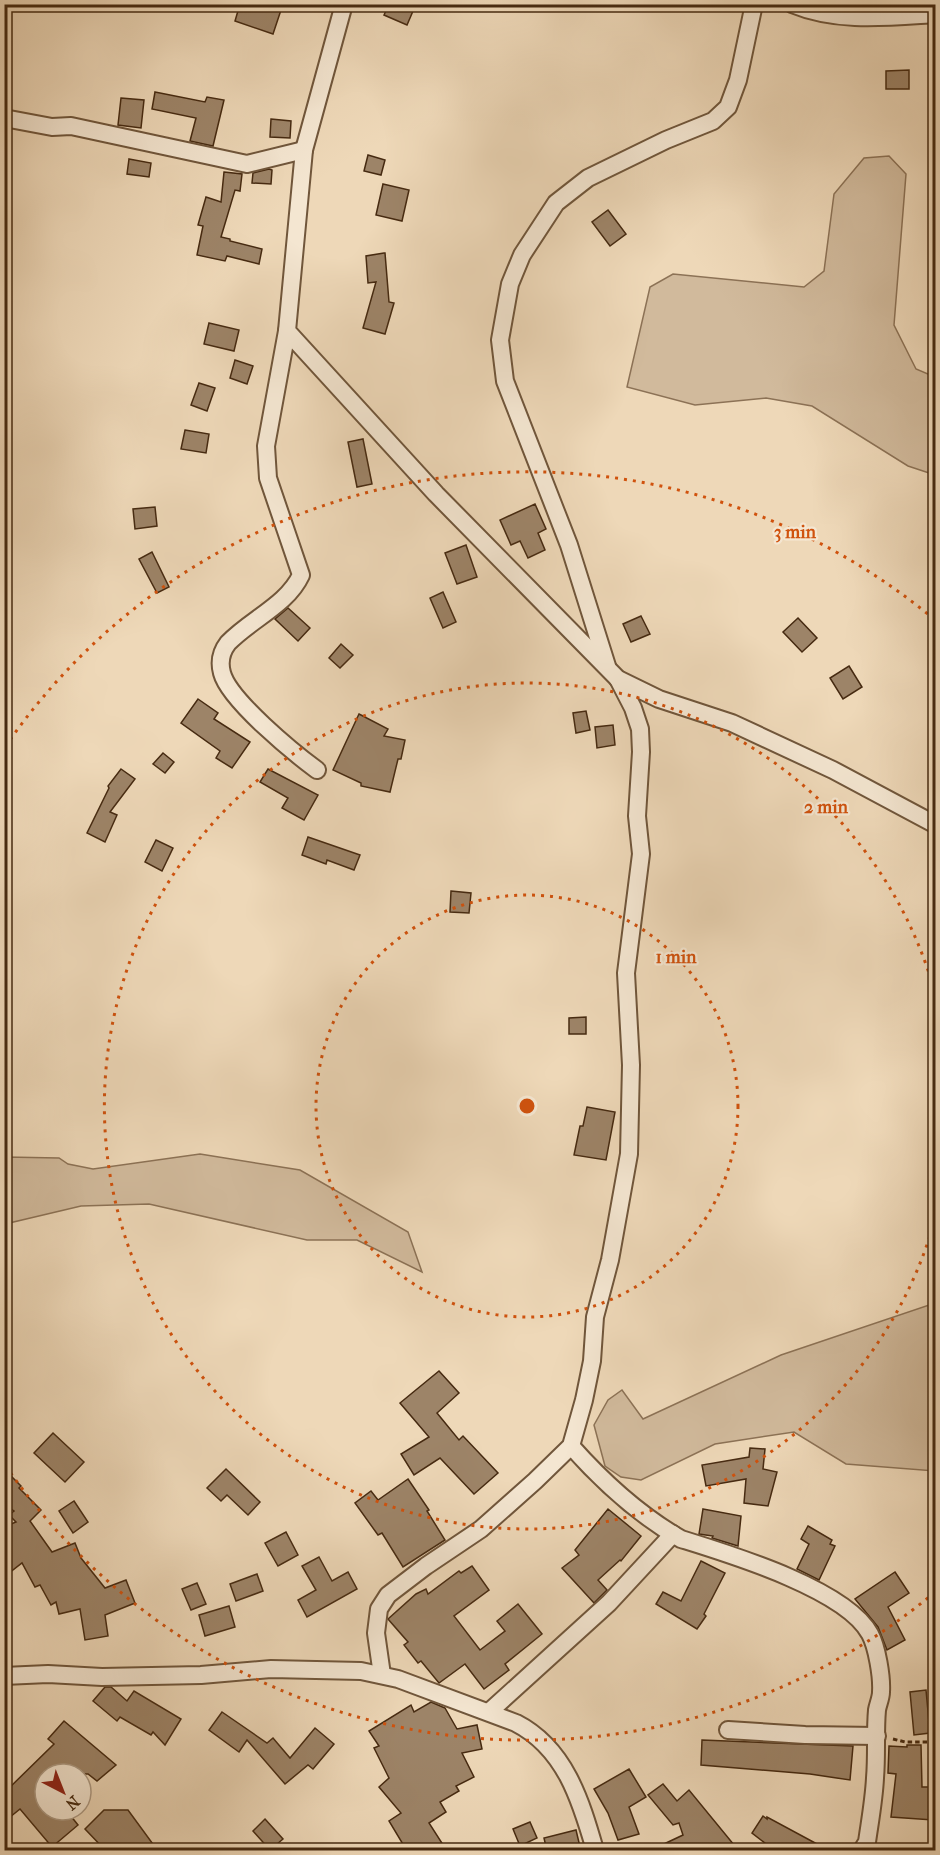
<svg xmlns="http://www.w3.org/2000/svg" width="940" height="1855" font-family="'IM FELL French Canon',serif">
  <rect width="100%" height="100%" fill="#eed8b8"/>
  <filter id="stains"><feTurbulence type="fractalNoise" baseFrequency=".00333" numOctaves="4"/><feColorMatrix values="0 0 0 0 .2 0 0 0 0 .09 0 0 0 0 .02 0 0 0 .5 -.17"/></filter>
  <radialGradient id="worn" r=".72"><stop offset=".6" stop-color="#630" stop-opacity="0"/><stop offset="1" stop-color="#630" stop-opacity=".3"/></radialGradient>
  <!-- green -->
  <g fill="#d1ba9c" stroke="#8c7256" stroke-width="1.5">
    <path d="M889 156 906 174 894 325 916 369 935 377V475L908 466 812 406 766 398 695 405 627 387 650 287 673 274 804 287 824 271 834 194 864 158Z"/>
    <path d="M200 1154 300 1170 408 1232 422 1272 357 1240H307L149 1204 81 1206 5 1224V1157L59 1158 68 1164 93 1169Z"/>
    <path d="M935 1303V1471L846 1464 794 1432 715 1444 641 1480 621 1477 605 1466 594 1425 608 1400 622 1390 643 1419 781 1355Z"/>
  </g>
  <!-- building -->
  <g fill="#9d8468" stroke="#462a11" stroke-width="1.5">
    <path d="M240 4H283L273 34 235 21Z"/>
    <path d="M389 4H416L407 25 384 15Z"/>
    <path d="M909 70V89H886V71Z"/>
    <path d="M155 92 205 102 207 97 224 100 213 146 190 141 196 118 152 109Z"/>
    <path d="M121 98 144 100 141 128 118 125Z"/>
    <path d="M271 119 291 121 290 138 270 137Z"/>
    <path d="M368 155 385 160 381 175 364 171Z"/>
    <path d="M129 159 151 163 149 177 127 174Z"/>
    <path d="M269 169 272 170 271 184 252 183 253 173Z"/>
    <path d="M224 172 242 174 240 191 235 190 221 237 230 239V241L262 249 259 264 227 256 225 261 197 255 203 226 198 225 206 197 221 202Z"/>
    <path d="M383 184 409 190 402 221 376 215Z"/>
    <path d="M608 210 626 234 610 246 592 222Z"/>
    <path d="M384 253H385L389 302 394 303 385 334 363 328 376 282 368 283 366 256Z"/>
    <path d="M209 323 239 330 234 351 204 344Z"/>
    <path d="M235 360 253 366 247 384 230 378Z"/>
    <path d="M199 383 215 388 207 411 191 405Z"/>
    <path d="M185 430 209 434 206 453 181 449Z"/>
    <path d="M363 439 372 484 357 487 348 442Z"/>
    <path d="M535 504 546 529 538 533 545 550 528 558 520 541 511 545 500 520Z"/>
    <path d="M155 507 157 526 135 529 133 509Z"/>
    <path d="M466 545 477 577 457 584 445 553Z"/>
    <path d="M152 552 169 587 157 593 139 559Z"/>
    <path d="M443 592 456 622 443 628 430 598Z"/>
    <path d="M288 608 310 628 298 641 275 619Z"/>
    <path d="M641 616 650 634 631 642 623 624Z"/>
    <path d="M798 618 817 638 802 652 783 632Z"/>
    <path d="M341 644 353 655 340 668 329 658Z"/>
    <path d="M849 666 862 687 843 699 830 678Z"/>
    <path d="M198 699 218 713 214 719 250 742 232 768 216 758 220 751 181 723Z"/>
    <path d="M586 711 590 730 576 733 573 713Z"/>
    <path d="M359 714 388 729 384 736 405 740 401 759H398L390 792 361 786V783L333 770Z"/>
    <path d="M613 725 615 745 597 748 595 727Z"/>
    <path d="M163 753 174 762 165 773 153 764Z"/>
    <path d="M121 769 135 779 110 812 117 815 105 842 87 833 109 788 108 786Z"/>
    <path d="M268 769 318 795 304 820 282 808 288 798 260 782Z"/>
    <path d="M308 837 360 855 354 870 327 860 326 864 302 855Z"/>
    <path d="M156 840 173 848 162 871 145 862Z"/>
    <path d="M451 891 471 893 469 913 450 912Z"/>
    <path d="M586 1017V1034H569V1018Z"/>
    <path d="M587 1107 615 1112 606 1160 574 1155 580 1126H583Z"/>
    <path d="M439 1371 459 1393 437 1413 459 1440 463 1436 498 1473 474 1494 440 1458 414 1475 401 1454 429 1437 400 1403Z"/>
    <path d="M53 1433 84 1462 65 1482 34 1453Z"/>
    <path d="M750 1448 765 1449 763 1469 777 1472 768 1506 744 1503 746 1479 706 1486 702 1465 749 1457Z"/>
    <path d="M4 1469 21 1486 19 1488 41 1510 30 1521 52 1552 75 1543 81 1558 105 1588 126 1580 135 1603 105 1615 108 1636 85 1640 80 1609 59 1614 56 1602 51 1605 40 1585 35 1587 22 1563 4 1577V1527L16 1522 9 1515 14 1511 4 1504Z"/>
    <path d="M226 1469 260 1502 248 1515 227 1495 221 1501 207 1488Z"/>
    <path d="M408 1479 429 1510 427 1511 445 1540 403 1567 382 1533 378 1535 355 1503 371 1491 378 1500Z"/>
    <path d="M74 1501 88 1522 73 1533 59 1511Z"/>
    <path d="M608 1509 641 1536 621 1561 620 1560 598 1580 607 1590 594 1603 562 1568 579 1555 575 1550Z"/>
    <path d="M703 1509 741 1516 738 1546 712 1538 713 1536 699 1534Z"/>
    <path d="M808 1526 832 1540 830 1544 835 1546 819 1580 797 1569 809 1544 801 1539Z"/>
    <path d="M286 1532 298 1555 278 1566 265 1543Z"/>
    <path d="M319 1557 332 1581 348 1572 357 1589 307 1617 298 1600 316 1590 302 1566Z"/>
    <path d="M701 1561 725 1573 704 1614 706 1616 697 1629 656 1604 663 1592 681 1601Z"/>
    <path d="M472 1566 489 1590 454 1616 480 1650 505 1631 497 1621 518 1604 542 1634 505 1664 509 1670 484 1689 465 1664 439 1683 421 1661 418 1663 404 1645 408 1642 388 1619 416 1594 426 1589 428 1594 459 1571 461 1573Z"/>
    <path d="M895 1572 909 1593 888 1607 905 1640 887 1650 878 1627 855 1599Z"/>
    <path d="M257 1574 263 1591 236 1601 230 1584Z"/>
    <path d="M197 1583 206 1604 191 1610 182 1589Z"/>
    <path d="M229 1606 235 1627 205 1636 199 1615Z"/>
    <path d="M105 1687H111L127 1701 134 1691 181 1719 165 1745 153 1732 151 1735 120 1717 117 1721 93 1701Z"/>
    <path d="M926 1690 930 1733 914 1735 910 1692Z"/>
    <path d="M431 1702 445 1708 457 1729 477 1725 482 1749 462 1753 474 1777 456 1786 459 1791 440 1802 446 1812 429 1823 447 1851H407L389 1821 401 1813 379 1787 389 1778 374 1748 379 1746 369 1731 411 1705 414 1712Z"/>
    <path d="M222 1712 267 1743 273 1738 290 1758 315 1728 334 1744 313 1769 308 1765 285 1784 247 1740 239 1752 209 1730Z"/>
    <path d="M64 1721 116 1765 97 1781 88 1774H45V1810H66L78 1825 52 1847 20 1809 4 1822V1793L54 1744 48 1739Z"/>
    <path d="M702 1740 853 1746 850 1780 810 1774 701 1765Z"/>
    <path d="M907 1745H921L922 1787H934L933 1820 891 1817 896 1774 888 1773 889 1746 907 1747Z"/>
    <path d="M629 1769 646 1797 629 1807 639 1834 618 1840 608 1813 594 1789Z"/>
    <path d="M663 1784 677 1801 689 1790 739 1851H649L683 1835 679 1823 673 1825 648 1795Z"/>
    <path d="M104 1810H128L158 1851H106L85 1829Z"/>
    <path d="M763 1816 767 1819V1817L830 1851H775L752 1833Z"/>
    <path d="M265 1819 283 1839 270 1850 253 1831Z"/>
    <path d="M530 1822 537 1838 520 1846 513 1829Z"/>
    <path d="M576 1830 581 1851H547L544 1838Z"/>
  </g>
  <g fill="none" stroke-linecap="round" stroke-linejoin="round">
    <!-- minor casing -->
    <g stroke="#70563b" stroke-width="20">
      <g id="minor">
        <path d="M344 4 304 150 287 331 436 494 618 679 659 699 732 723 833 770 936 825"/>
        <path d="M792 4C838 23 887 17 936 14"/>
        <path d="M4 118 52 127 71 126 247 164 304 150"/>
        <path d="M287 331 266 446 268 478 301 575C287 605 251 619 228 643 221 652 219 662 222 673 229 700 294 753 317 770"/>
        <path d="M607 666 569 545 505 381 500 340 510 284 522 255 556 203 588 178 666 140 713 121 728 107 738 80 754 4"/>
        <path d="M571 1446C603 1482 639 1515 681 1539 729 1554 846 1589 870 1634 877 1647 882 1677 881 1692 881 1698 878 1704 877 1710 875 1732 877 1755 875 1778 874 1799 870 1821 867 1842L862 1850"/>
        <path d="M382 1675 376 1633 379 1609 388 1595 426 1566 481 1529 535 1481 571 1446 584 1400 592 1361 595 1317 610 1260 629 1154 631 1065 626 973 641 854 637 816 641 752 640 729 633 708 618 679"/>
        <path d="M4 1676 48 1674 102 1677 201 1675 271 1669 361 1671 398 1679 516 1723C565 1748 581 1801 595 1850"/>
        <path d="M489 1712 609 1603 673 1534"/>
        <path d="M728 1730 805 1735 877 1736"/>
      </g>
    </g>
    <!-- path -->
    <path stroke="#462a11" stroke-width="3" stroke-dasharray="4.5 3" stroke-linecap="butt" d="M893 1739 905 1742H936"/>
    <!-- minor -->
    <use href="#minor" stroke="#f4e6d1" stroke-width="16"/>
  </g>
  <!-- distance rings -->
  <g fill="none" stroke="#d0520d" stroke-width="3" stroke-dasharray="3 6">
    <circle cx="527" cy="1106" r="211"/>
    <path d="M935 1219A423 423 0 1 1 935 993"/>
    <path d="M935 1592A634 634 0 0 1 5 1465M5 747A634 634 0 0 1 935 620"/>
  </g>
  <circle cx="527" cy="1106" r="9" fill="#d0520d" stroke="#f4e6d1" stroke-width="3"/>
  <g font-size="18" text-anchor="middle" font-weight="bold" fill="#d0520d" stroke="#f4e6d1" stroke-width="4.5" stroke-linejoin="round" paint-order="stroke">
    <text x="795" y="538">3 min</text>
    <text x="826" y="813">2 min</text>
    <text x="676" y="963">1 min</text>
  </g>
  <!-- margin -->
  <rect width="940" height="1855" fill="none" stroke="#eed8b8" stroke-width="24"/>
  <rect x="6" y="6" width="928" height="1843" fill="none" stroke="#462a11" stroke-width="3"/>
  <rect x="12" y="12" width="916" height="1831" fill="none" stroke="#462a11" stroke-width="1.5"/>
  <!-- north arrow -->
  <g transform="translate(63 1792) rotate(138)"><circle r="28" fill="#f4e6d1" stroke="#ae9b84" stroke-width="1.5"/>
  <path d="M0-4.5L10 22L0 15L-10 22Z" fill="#8f2418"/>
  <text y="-9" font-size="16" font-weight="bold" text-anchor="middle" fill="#462a11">N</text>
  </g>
  <rect width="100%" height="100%" filter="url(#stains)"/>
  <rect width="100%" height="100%" fill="url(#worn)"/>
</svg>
